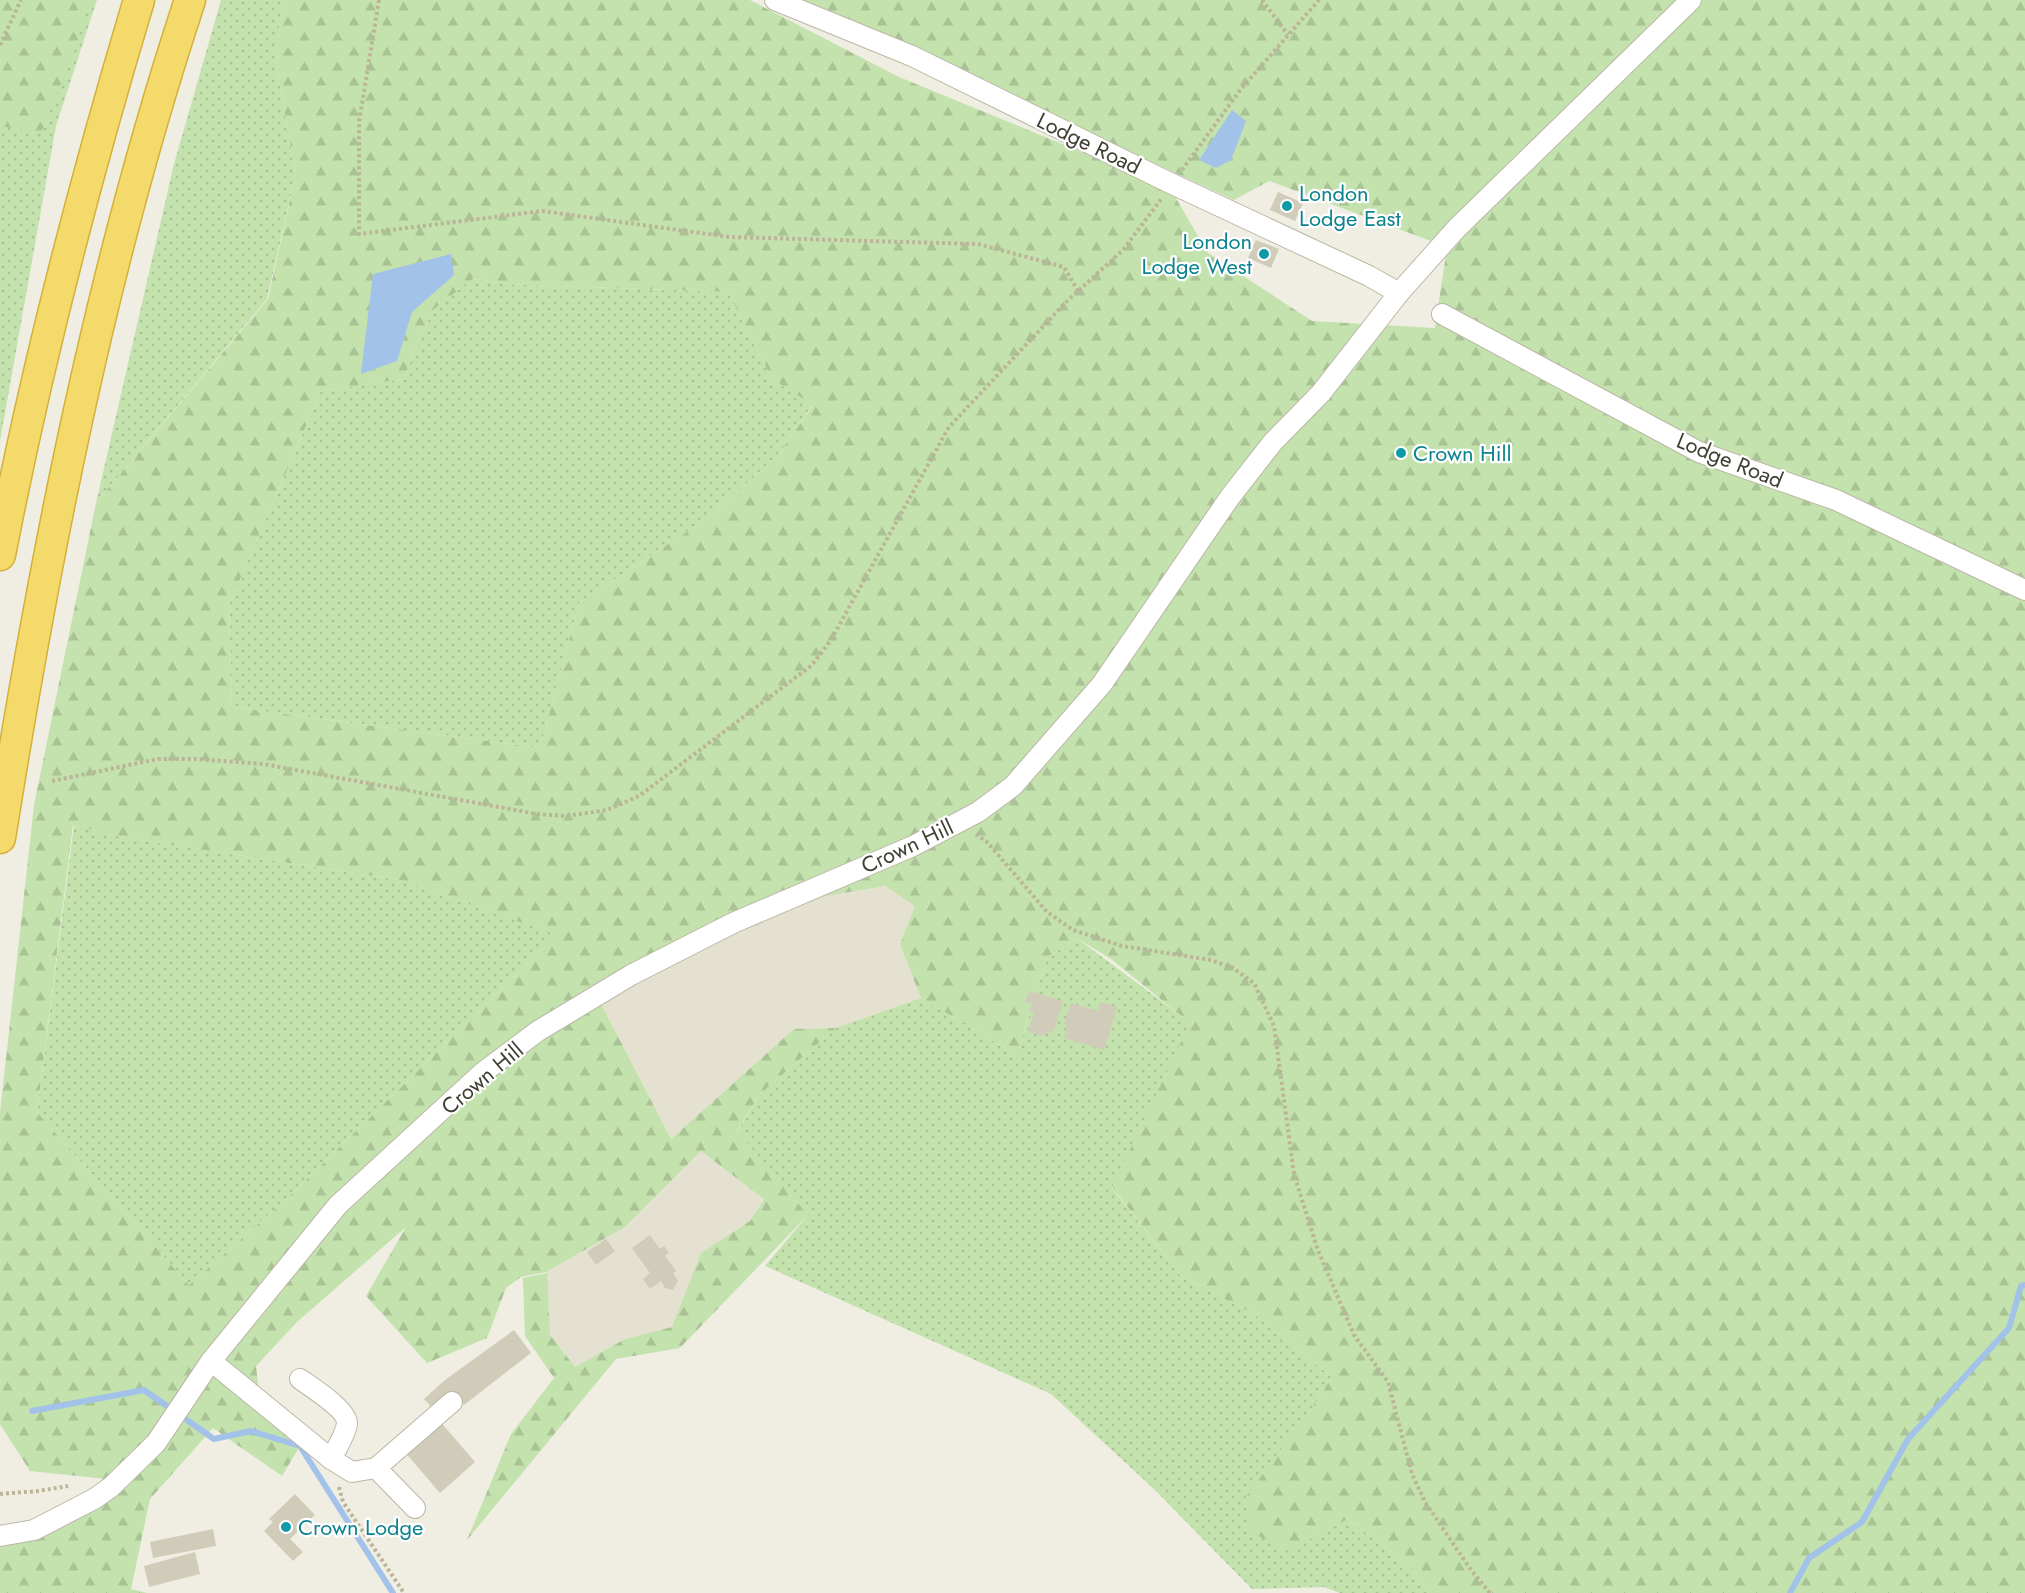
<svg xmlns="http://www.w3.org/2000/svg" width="2025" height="1593" font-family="Jost,sans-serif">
  <defs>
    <pattern id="grass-dots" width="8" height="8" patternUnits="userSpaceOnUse" patternTransform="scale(1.5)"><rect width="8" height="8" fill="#c3e2ad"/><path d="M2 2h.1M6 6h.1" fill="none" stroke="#a9c395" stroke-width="1.8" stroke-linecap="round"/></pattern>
    <pattern id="forest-firs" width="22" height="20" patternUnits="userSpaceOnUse" patternTransform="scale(1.5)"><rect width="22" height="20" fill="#c3e2ad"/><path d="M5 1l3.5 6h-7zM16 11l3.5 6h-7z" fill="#a9c395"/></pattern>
  </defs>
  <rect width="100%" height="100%" fill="#f0eee3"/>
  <!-- residential -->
  <g fill="#e4e1d1">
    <path d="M885 886 915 906 900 944 921 998 836 1028 794 1029 671 1139 597 996 774 905Z"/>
    <path d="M701 1151 764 1198 750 1221 701 1253 672 1327 625 1339 575 1367 550 1335 546 1272 625 1227Z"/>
  </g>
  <!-- grass -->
  <g fill="url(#grass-dots)">
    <path d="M0 0H97L56 126 0 441Z"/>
    <path d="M221 0H282L276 65 296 173 267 299 96 503 174 164Z"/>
    <path d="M472 278 504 284 728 292 772 379 813 404 777 456 712 515 579 603 540 748 232 707 229 605 321 391 403 379 433 310Z"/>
    <path d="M74 825 121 837 405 881 552 933 543 948 294 1192 189 1285 37 1112Z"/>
    <path d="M1078 939 1191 1023 1112 1188 1181 1276 1254 1314 1332 1377 1318 1399 1288 1550 1348 1519 1412 1568 1429 1593H1340L1324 1587 1252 1589 1154 1489 1051 1394 765 1266 808 1215 737 1132 760 1094 836 1028 921 998 1017 1055 1047 957Z"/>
  </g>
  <!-- forest -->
  <g fill="url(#forest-firs)" fill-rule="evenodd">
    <path d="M0 0H90L74 52 41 133 0 126Z"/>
    <path d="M282 0H750L899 77 1170 188 1208 253 1312 321 1435 328 1447 247 1269 181 1234 200 798 0H2025V1593H1429L1412 1568 1348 1519 1288 1551 1251 1532 1245 1498 1318 1399 1332 1377 1254 1314 1181 1276 1112 1187 1190 1023 1111 959 1078 939 1047 957 1017 1055 921 998 900 944 915 906 885 886 774 905 597 996 671 1139 794 1029 836 1028 760 1094 737 1131 808 1215 680 1348 616 1359 467 1540 511 1434 554 1378 525 1336 523 1278 547 1273 550 1335 575 1367 625 1339 672 1327 701 1253 750 1221 764 1199 701 1151 625 1227 546 1272 521 1277 506 1288 487 1338 427 1363 366 1296 406 1227 297 1322 256 1366 261 1410 300 1446 282 1476 213 1428 150 1499 131 1589 147 1593H0V1538L51 1530 106 1479 30 1471 0 1424V1113L34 805 96 503 268 299 296 173 276 65ZM473 278 504 284 728 292 772 379 813 405 777 456 712 515 579 603 540 748 232 707 229 605 321 391 403 379 433 310ZM73 825 121 837 405 881 551 933 543 948 294 1192 189 1285 37 1112Z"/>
  </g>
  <!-- water -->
  <g fill="#a2c2ea">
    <path d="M1232 110 1246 121 1231 160 1216 168 1199 160Z"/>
    <path d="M451 254 454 275 412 312 397 361 361 374 373 274Z"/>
  </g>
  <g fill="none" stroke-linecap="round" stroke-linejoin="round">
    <!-- stream -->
    <g stroke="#a2c2ea" stroke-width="6">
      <path d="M32 1411 144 1390 214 1439 251 1431 300 1446 393 1593"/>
      <path d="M1790 1593 1809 1558 1862 1522 1908 1439 2009 1328 2021 1286 2025 1285"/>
    </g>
  </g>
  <!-- building -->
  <g fill="#d1cbb9">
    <path d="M1278 192 1303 203 1295 221 1270 210Z"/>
    <path d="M1256 240 1279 249 1271 268 1248 258Z"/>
    <path d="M1029 991 1063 1001 1054 1030 1042 1036 1028 1032 1034 1013 1029 1012 1032 1004 1025 1002Z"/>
    <path d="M1101 1002 1117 1007 1104 1050 1064 1038 1067 1025 1064 1024 1071 1003 1098 1011Z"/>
    <path d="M650 1235 660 1249 664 1246 669 1253 665 1256 676 1271 673 1273 678 1281 673 1290 665 1288 661 1281 650 1289 643 1279 650 1273 632 1248Z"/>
    <path d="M606 1239 615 1251 596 1265 587 1252Z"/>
    <path d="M514 1330 531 1353 464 1405 454 1392 434 1410 424 1399 445 1380Z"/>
    <path d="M438 1419 475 1462 440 1493 403 1450Z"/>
    <path d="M295 1494 315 1515 290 1539 303 1552 293 1561 264 1531 273 1522 269 1519Z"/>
    <path d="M213 1529 216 1546 153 1558 150 1542Z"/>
    <path d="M195 1552 200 1574 149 1587 144 1566Z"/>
  </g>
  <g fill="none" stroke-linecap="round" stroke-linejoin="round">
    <!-- minor casing -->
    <g stroke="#bbb7a6" stroke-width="22">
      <g id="minor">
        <path d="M775 0 912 56 1166 181 1369 276 1399 293"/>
        <path d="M1442 314 1699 452 1836 500 2025 590"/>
        <path d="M211 1361 331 1459 352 1472 376 1468 415 1508"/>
        <path d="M300 1379C311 1387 348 1410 347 1424 345 1436 336 1449 331 1459"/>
        <path d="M376 1468 452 1402"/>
        <path d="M0 1536 34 1530 94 1499 111 1487 156 1443 211 1361 338 1205 482 1073 538 1031 631 975 733 923 913 846 959 822 978 812 1013 786 1102 684 1230 497 1273 442 1321 393 1399 293 1457 228 1691 0"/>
      </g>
    </g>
    <!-- highway casing -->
    <g stroke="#d2b13b" stroke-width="33">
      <g id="highway">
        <path d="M0 555C36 368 84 183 139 0"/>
        <path d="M0 838C45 555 100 272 190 0"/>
      </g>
    </g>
    <!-- path -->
    <g stroke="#bbb498" stroke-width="4" stroke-dasharray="3 3" stroke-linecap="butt">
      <path d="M379 0 359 122V234L542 211 729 237 978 244 1064 267 1078 291"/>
      <path d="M1262 0 1288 35"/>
      <path d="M0 45 21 0"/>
      <path d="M1182 170 1241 89 1319 0"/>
      <path d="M52 781 158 759H196L263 764 537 814 566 816 607 810 639 796 812 665 831 640 949 427 1065 303 1123 250 1162 198"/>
      <path d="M976 834 988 843 1047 912 1073 930 1122 946 1211 960 1233 968 1254 983 1274 1026 1294 1174 1317 1248 1354 1335 1388 1382 1412 1474 1425 1502 1471 1570 1490 1593"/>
      <path d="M339 1487 343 1502 404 1593"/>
      <path d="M0 1494 38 1491 68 1486"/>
    </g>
    <!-- minor -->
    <use href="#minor" stroke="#fff" stroke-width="20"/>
    <!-- highway -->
    <use href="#highway" stroke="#f4da6a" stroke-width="30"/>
  </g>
  <!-- markers -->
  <g fill="#0f9aa8" stroke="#fff" stroke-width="2">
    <circle cx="1287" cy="206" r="6"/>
    <circle cx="1264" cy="254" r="6"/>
    <circle cx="1401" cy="453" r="6"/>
    <circle cx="286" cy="1527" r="6"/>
  </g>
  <g text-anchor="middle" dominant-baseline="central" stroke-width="4.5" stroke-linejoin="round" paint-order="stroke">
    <!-- street labels -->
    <g font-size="22" fill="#413e34" stroke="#fff">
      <text transform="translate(1089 143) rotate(26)">Lodge Road</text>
      <text transform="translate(1730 460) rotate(22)">Lodge Road</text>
      <text transform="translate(907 846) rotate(-25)">Crown Hill</text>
      <text transform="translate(482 1078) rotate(-40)">Crown Hill</text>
    </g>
    <!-- culture labels -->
    <g font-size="22" fill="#0d838f" stroke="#fff" text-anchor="start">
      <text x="1299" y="193">London<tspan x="1299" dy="25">Lodge East</tspan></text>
      <text x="1252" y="241" text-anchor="end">London<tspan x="1252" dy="25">Lodge West</tspan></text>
      <text x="1413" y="453">Crown Hill</text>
      <text x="298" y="1527">Crown Lodge</text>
    </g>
  </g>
</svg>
